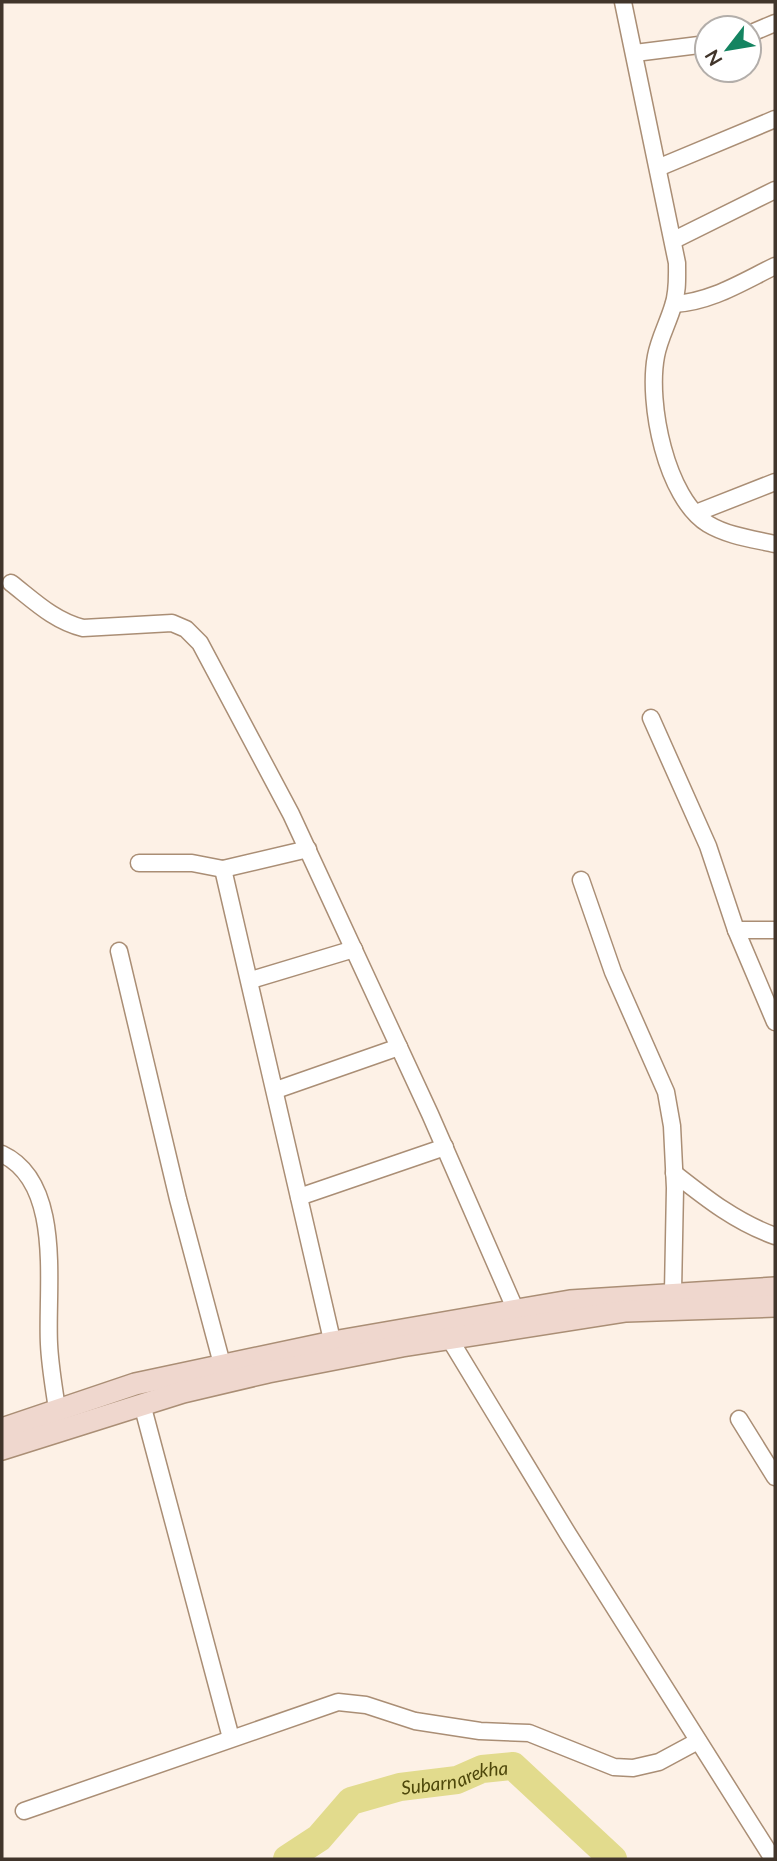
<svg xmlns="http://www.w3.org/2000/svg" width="777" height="1861" font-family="Lato,sans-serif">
  <rect width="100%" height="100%" fill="#fdf1e6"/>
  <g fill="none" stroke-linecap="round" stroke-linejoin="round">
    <!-- river -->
    <path stroke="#e2db8d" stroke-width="28" id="s1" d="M287 1859 319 1838 351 1801 400 1787 457 1780 482 1769 513 1766 613 1859"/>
    <!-- minor casing -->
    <g stroke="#aa8e75" stroke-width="19">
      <g id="minor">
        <path d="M623 2 677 263C677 277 678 292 673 306 668 323 659 339 656 356 647 403 666 498 708 524 728 536 753 539 775 544"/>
        <path d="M749 34 775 23"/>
        <path d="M635 53 707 44"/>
        <path d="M660 167 775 119"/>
        <path d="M674 240 775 190"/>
        <path d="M674 304C711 302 742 282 775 266"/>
        <path d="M696 513 775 482"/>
        <path d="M11 583C33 600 54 621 83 628L172 623 186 629 200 643 291 814 430 1114 520 1320"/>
        <path d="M651 718 708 846 736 930 775 1022"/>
        <path d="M139 863H192L223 869 308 849"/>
        <path d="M223 869 335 1353"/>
        <path d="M581 880 613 972 666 1092 672 1126 675 1188 673 1292"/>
        <path d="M736 930H775"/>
        <path d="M119 951 178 1199 222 1364"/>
        <path d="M251 980 354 949"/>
        <path d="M276 1090 399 1047"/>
        <path d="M2 1154C64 1183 46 1288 49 1344 50 1366 54 1388 57 1409"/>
        <path d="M674 1173C707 1199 736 1222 775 1236"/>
        <path d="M299 1197 445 1147"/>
        <path d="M449 1338 568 1534 773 1859"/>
        <path d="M142 1404 231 1738"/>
        <path d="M739 1419 775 1477"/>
        <path d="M24 1811 338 1702 366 1705 415 1721 480 1731 529 1733 614 1767 633 1768 659 1762 698 1741"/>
      </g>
    </g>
    <!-- secondary casing -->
    <g stroke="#aa8e75" stroke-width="24">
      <g id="secondary">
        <path d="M2 1429 135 1384 333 1342 570 1301 775 1288"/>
        <path d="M2 1449 183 1392 268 1372 402 1346 626 1311 775 1306"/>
      </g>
    </g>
    <!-- minor -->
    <use href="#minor" stroke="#fff" stroke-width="16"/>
    <!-- secondary -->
    <use href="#secondary" stroke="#efd7ce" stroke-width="21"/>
  </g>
  <g text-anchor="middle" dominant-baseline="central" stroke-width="5" stroke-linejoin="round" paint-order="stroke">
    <!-- water labels -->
    <g font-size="19" font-style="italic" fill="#4e480b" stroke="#fff">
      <text stroke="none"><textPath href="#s1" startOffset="194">Subarnarekha</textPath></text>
    </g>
  </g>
  <!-- border -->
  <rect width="777" height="1861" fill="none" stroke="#41352b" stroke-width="7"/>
  <!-- north arrow -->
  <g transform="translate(728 49) rotate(239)"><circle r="33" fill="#ffffff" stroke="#b3aeaa" stroke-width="2"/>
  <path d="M0-5L12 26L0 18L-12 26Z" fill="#148461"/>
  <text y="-10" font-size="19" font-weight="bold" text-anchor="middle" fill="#41352b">N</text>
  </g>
</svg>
